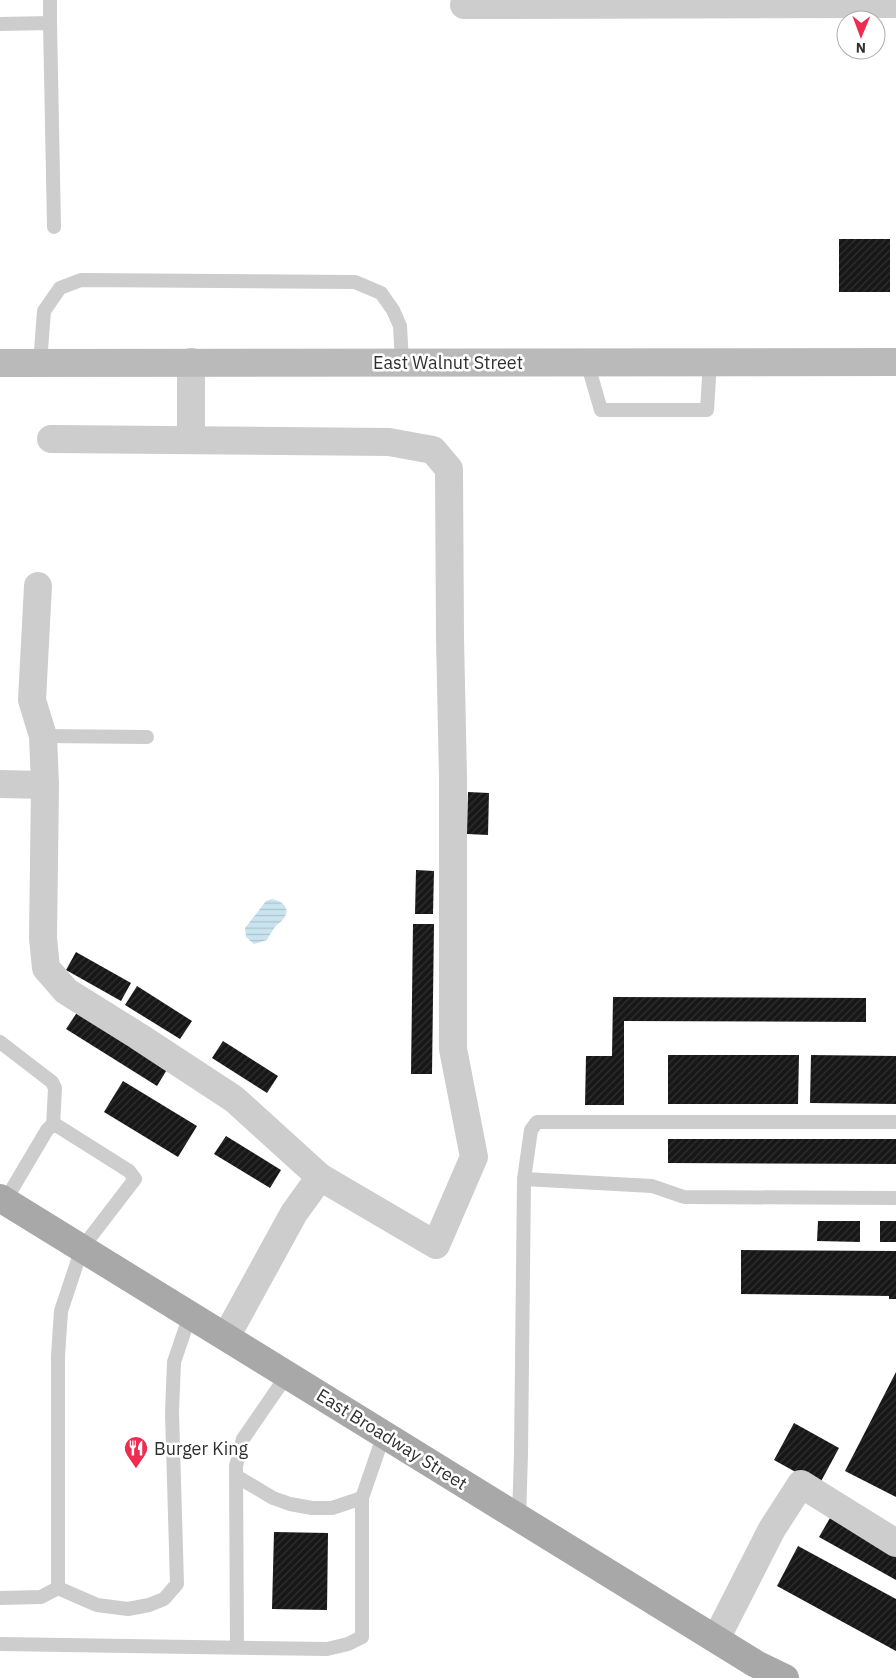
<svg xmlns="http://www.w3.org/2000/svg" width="896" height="1678" font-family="'IBM Plex Sans',sans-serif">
  <defs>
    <pattern id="water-rules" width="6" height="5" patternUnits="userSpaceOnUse" patternTransform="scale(1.25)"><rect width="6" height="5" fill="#c9e4ee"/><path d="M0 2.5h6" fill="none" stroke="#adc4cc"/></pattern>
    <pattern id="building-hatch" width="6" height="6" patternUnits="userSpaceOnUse" patternTransform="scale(1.25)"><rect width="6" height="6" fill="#171717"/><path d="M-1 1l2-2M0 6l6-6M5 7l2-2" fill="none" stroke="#303030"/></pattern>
  </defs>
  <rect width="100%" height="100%" fill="#fff"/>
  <!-- water -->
  <path fill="url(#water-rules)" d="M272 899C282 901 291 908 284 918 282 922 278 923 275 927 272 931 269 936 267 940L254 944 246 937 245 928 266 901Z"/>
  <!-- building -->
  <g fill="url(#building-hatch)">
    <rect x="839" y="239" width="51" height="53"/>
    <path d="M468 792 489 793 488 835 467 834Z"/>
    <path d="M416 870 434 871 433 914H415Z"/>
    <path d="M413 924H434L432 1074H411Z"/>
    <path d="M76 952 131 983 121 1001 66 970Z"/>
    <path d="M137 986 192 1021 180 1039 125 1005Z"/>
    <path d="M613 997 866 998V1022L624 1021V1105H585L586 1056H612Z"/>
    <path d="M78 1011 168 1068 157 1086 66 1029Z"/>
    <path d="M223 1041 278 1076 267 1093 212 1058Z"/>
    <path d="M668 1055H799L798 1104H668Z"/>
    <path d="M811 1055 896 1056V1104L810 1103Z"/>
    <path d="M123 1081 197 1126 178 1157 104 1112Z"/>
    <path d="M226 1136 281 1170 270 1188 214 1154Z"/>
    <path d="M668 1139H896V1164L668 1163Z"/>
    <path d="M818 1221H860V1242L817 1241Z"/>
    <rect x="880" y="1221" width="16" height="21"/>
    <path d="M741 1250 896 1251V1299H889V1296L741 1294Z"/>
    <path d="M896 1372V1497L845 1471Z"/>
    <path d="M794 1423 839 1448 819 1485 774 1460Z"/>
    <path d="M830 1518 896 1556V1580L819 1537Z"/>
    <path d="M274 1532 328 1533 327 1610 272 1609Z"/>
    <path d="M798 1546 896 1599V1651L777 1586Z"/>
  </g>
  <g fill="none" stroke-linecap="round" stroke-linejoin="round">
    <!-- lane -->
    <g stroke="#cdcdcd" stroke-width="14">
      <path d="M50 0V23"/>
      <path d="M0 24 50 23 54 227"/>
      <path d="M587 362 601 410H707L710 362"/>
      <path d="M40 363 44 311 60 288 81 280 355 282 381 293 393 310 400 326 402 362"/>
      <path d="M43 736 147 737"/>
      <path d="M0 1042 52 1082 55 1088 53 1126"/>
      <path d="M524 1179 531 1130 537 1122H896"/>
      <path d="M236 1476 273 1498 290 1504 312 1508H332L362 1498"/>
      <path d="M519 1518 521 1454 524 1179 652 1186 684 1197 896 1198"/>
      <path d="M58 1588 97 1605 128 1609 149 1605 164 1599 177 1584 172 1412 174 1362 190 1315"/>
      <path d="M0 1598 41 1597 58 1588V1356L61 1311 82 1248 135 1179 129 1171 56 1125 50 1127 47 1130 5 1201"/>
      <path d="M0 1644 327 1649 348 1644 362 1637V1498L384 1434"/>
      <path d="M237 1647 236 1466 243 1439 287 1375"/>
    </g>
    <!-- street -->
    <g stroke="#cdcdcd" stroke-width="28">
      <path d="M464 5 896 4"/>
      <path d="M51 439 389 442 433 450 449 469 450 637 453 778V1049L474 1157 436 1245 320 1177 294 1213 226 1337"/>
      <path d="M191 440V362"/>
      <path d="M38 586 32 700 43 736 45 785"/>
      <path d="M0 784 45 785 43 938 46 968 66 991 138 1036 234 1099 320 1177"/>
      <path d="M716 1639 772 1529 801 1484 896 1543"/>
    </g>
    <!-- secondary -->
    <path stroke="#bababa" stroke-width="28" d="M0 363 896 362"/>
    <!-- primary -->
    <path stroke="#a8a8a8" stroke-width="28" d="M0 1198 756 1664 785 1678"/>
  </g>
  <!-- icons -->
  <defs>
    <g id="restaurant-pin" transform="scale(1.25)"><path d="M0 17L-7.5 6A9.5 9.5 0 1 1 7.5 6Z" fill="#ee2b50" stroke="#fff"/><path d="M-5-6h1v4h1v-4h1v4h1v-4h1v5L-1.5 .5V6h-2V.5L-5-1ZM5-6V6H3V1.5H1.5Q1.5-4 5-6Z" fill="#fff"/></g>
  </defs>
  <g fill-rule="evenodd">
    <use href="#restaurant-pin" x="136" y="1448"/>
  </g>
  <g text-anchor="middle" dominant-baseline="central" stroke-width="5" stroke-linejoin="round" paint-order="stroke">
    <!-- street labels -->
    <g font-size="18" fill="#303030" stroke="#fff">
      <text x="448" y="362">East Walnut Street</text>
      <text transform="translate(392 1439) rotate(32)">East Broadway Street</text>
    </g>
    <!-- poi labels -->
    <g font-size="18" fill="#303030" stroke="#fff" text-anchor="start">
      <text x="154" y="1448">Burger King</text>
    </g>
  </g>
  <!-- north arrow -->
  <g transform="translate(861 35) rotate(181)"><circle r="24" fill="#ffffff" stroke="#acacac"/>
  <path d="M0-4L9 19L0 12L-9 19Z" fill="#ee2b50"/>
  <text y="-8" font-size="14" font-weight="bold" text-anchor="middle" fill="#303030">N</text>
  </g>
</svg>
